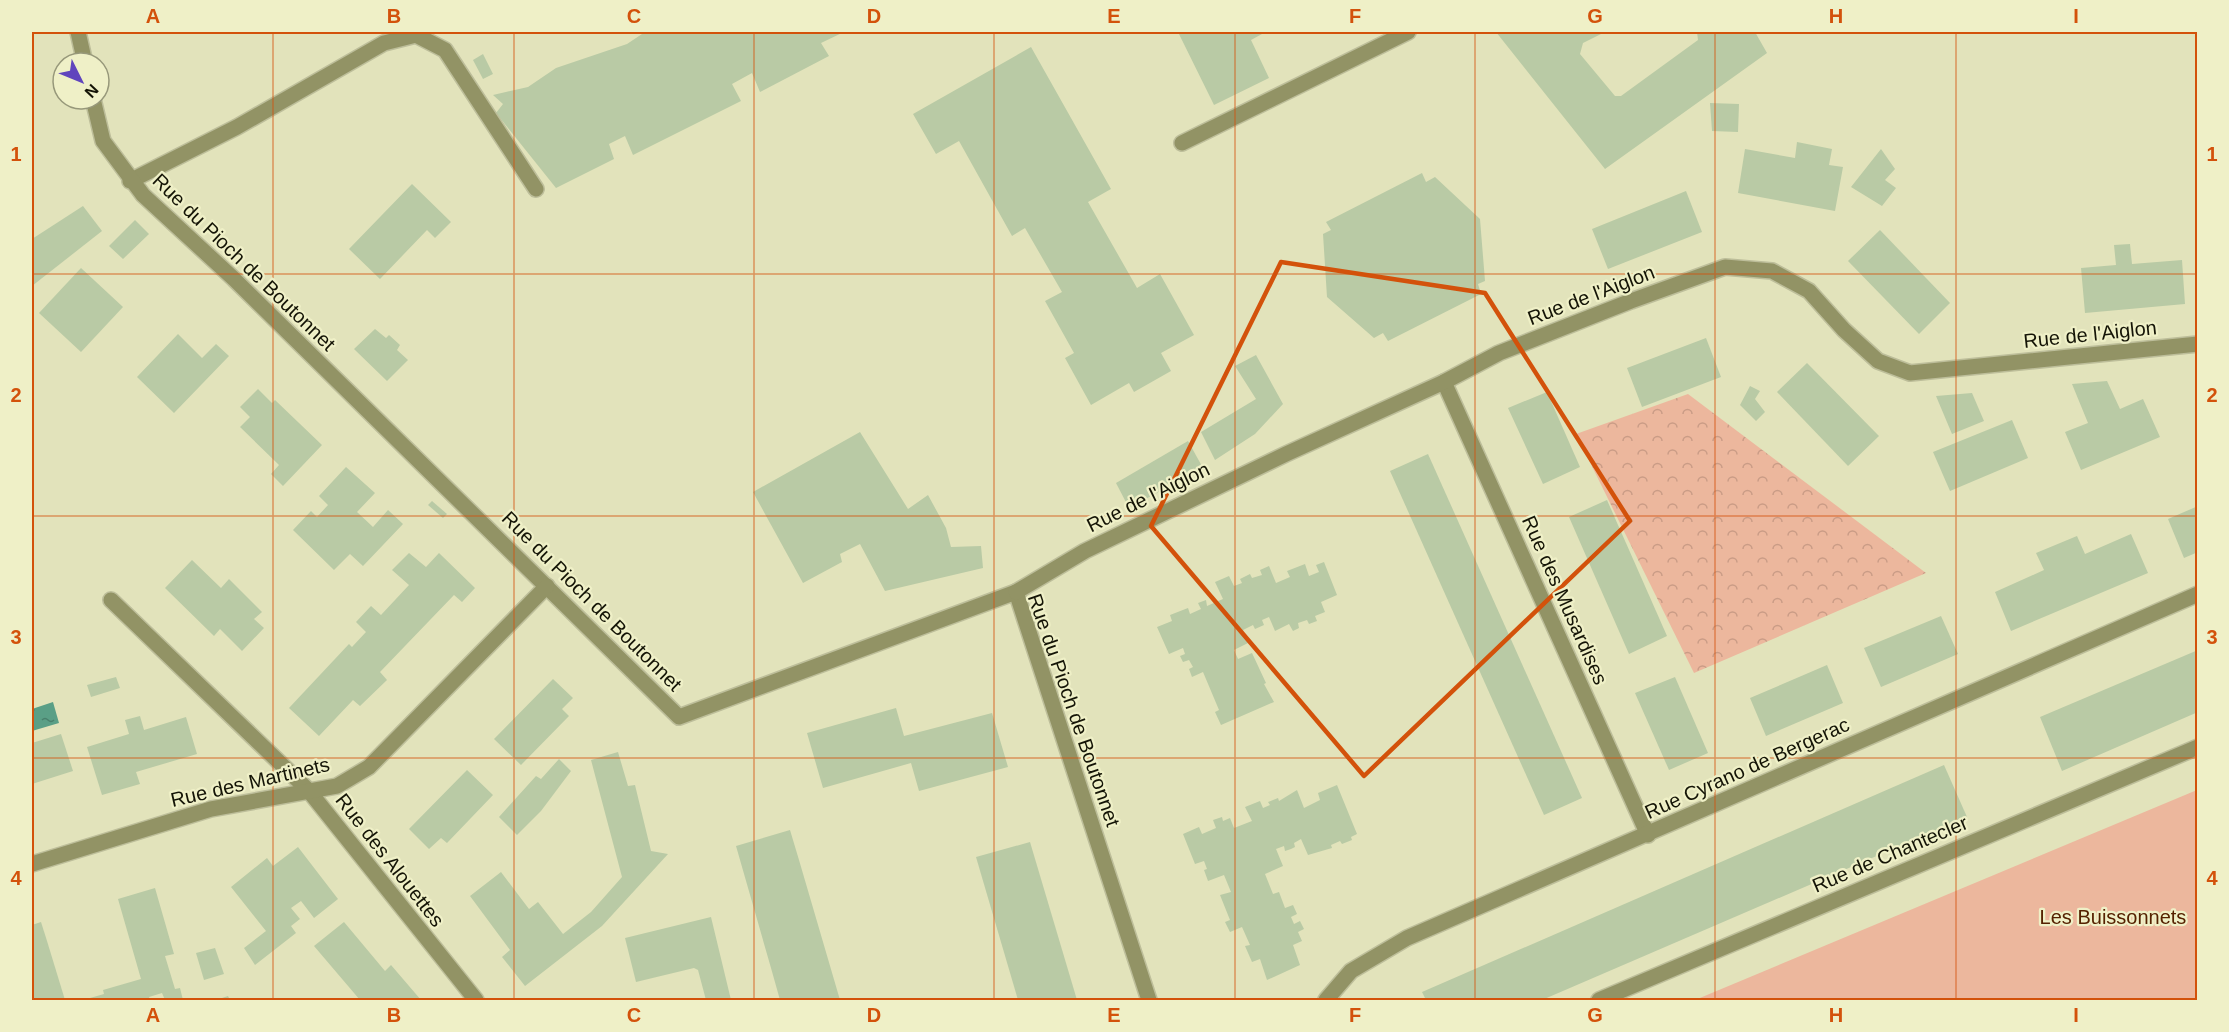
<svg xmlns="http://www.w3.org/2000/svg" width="2229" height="1032" font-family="Arial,sans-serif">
  <defs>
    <pattern id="park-crowns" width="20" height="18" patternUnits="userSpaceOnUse" patternTransform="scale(1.5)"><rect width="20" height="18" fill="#ecb79d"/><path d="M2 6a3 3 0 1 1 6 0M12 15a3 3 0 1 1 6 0" fill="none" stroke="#ca9c86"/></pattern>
    <pattern id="water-ripples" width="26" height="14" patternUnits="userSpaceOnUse" patternTransform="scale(1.5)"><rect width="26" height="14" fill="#5a9f86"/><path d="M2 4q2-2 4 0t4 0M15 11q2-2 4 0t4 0" fill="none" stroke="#49806c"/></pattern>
  </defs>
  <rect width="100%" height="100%" fill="#e2e3bb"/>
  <!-- park -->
  <path fill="url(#park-crowns)" d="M1688 394 1926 573 1694 673 1576 434Z"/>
  <!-- garden -->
  <path fill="#ecb79d" d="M2197 790V1000H1695Z"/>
  <!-- water -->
  <path fill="url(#water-ripples)" d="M53 702 59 723 32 731V709Z"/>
  <!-- building -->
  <g fill="#b9caa5">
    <path d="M645 32H844L821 43 829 56 760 92 752 73 732 84 741 101 633 155 625 136 609 144 614 159 556 188 496 113 503 104 493 95 528 87 556 68 627 44Z"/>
    <path d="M1178 32H1261L1262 34 1251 40 1269 78 1214 105Z"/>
    <path d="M1496 32H1605L1583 43 1580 54 1615 96H1621L1698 40 1697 32H1755L1767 53 1605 169Z"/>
    <path d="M1031 47 1111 189 1088 202 1137 288 1160 274 1194 335 1161 353 1171 371 1134 392 1129 383 1091 405 1065 358 1074 353 1045 301 1062 292 1025 228 1012 236 959 141 936 154 913 114Z"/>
    <path d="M483 54 493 74 483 79 473 60Z"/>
    <path d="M1710 103 1739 104 1738 132 1712 131Z"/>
    <path d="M1797 142 1832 149 1829 165 1843 167 1835 211 1738 193 1745 149 1795 158Z"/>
    <path d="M1881 149 1895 169 1885 180 1896 188 1882 206 1851 187Z"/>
    <path d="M1422 173 1426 182 1435 177 1480 219 1485 281 1478 284 1481 294 1388 341 1383 333 1374 338 1327 297 1323 234 1331 230 1326 222Z"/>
    <path d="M412 184 451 222 435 238 427 230 380 279 349 249Z"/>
    <path d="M1686 191 1702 232 1608 269 1592 229Z"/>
    <path d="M83 206 102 231 32 286V239Z"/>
    <path d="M135 220 149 234 123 259 109 246Z"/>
    <path d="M1880 230 1950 303 1919 334 1848 261Z"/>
    <path d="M2130 244 2132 264 2182 260 2185 304 2085 313 2081 268 2116 265 2114 245Z"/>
    <path d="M81 268 123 307 81 352 39 313Z"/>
    <path d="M375 329 386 338 389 335 400 345 397 350 408 360 387 381 354 349Z"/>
    <path d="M178 334 202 358 216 344 229 356 174 413 137 377Z"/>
    <path d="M1706 338 1721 377 1642 407 1627 368Z"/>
    <path d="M1256 355 1283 404 1255 434 1215 460 1201 432 1256 399 1235 366Z"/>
    <path d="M1807 363 1879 436 1848 466 1777 392Z"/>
    <path d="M2107 381 2120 409 2143 399 2160 437 2081 470 2065 432 2088 423 2072 384Z"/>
    <path d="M1750 386 1760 391 1755 399 1765 412 1756 421 1740 405Z"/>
    <path d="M258 389 272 403 275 400 322 445 283 486 271 474 279 465 240 427 250 417 240 407Z"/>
    <path d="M1547 392 1580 467 1543 484 1508 408Z"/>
    <path d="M1972 393 1984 421 1952 434 1936 396Z"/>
    <path d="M2012 420 2028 458 1950 491 1933 452Z"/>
    <path d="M860 432 908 509 928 495 946 528 951 547 981 546 983 568 885 591 860 544 840 554 842 562 803 583 753 492Z"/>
    <path d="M1188 441 1203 468 1129 508 1116 483Z"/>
    <path d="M1428 454 1582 798 1544 815 1390 471Z"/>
    <path d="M346 467 375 493 357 512 373 527 388 510 403 524 363 566 350 554 334 570 293 530 311 511 317 517 328 505 319 496Z"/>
    <path d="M1607 500 1667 636 1629 654 1569 517Z"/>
    <path d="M432 501 447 514 443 518 428 505Z"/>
    <path d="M2198 506V552L2184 558 2168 519Z"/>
    <path d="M2131 534 2148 573 2011 631 1995 592 2044 570 2036 553 2077 536 2085 554Z"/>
    <path d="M409 553 426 567 439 553 475 588 462 602 454 595 380 672 387 680 360 706 353 700 319 736 289 708 349 644 352 647 366 632 356 622 371 606 381 615 409 585 392 570Z"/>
    <path d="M192 560 221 588 229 579 262 612 254 619 264 628 242 651 220 629 214 636 165 588Z"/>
    <path d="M1324 562 1337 595 1321 602 1325 612 1315 616 1317 621 1309 624 1307 620 1298 623 1299 628 1293 631 1289 624 1275 631 1269 617 1262 620 1264 625 1255 629 1253 625 1243 630 1248 643 1234 650 1238 659 1252 653 1266 683 1264 684 1274 702 1221 725 1215 712 1219 710 1203 672 1192 677 1189 669 1193 667 1189 660 1183 662 1180 656 1185 654 1183 648 1169 654 1157 627 1172 621 1170 615 1188 608 1190 614 1201 609 1198 603 1206 600 1207 606 1223 599 1215 582 1229 576 1234 586 1242 583 1240 579 1250 574 1252 578 1262 575 1260 570 1269 566 1276 583 1290 577 1287 571 1305 564 1309 576 1319 572 1316 565Z"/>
    <path d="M1941 616 1958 654 1881 687 1864 648Z"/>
    <path d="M2198 650V712L2062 771 2040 717Z"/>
    <path d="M1827 665 1843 703 1766 736 1750 698Z"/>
    <path d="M116 677 120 688 91 697 87 685Z"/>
    <path d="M1675 677 1708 753 1669 770 1635 693Z"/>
    <path d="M553 679 573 698 562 709 569 716 521 765 494 739Z"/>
    <path d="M896 708 904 736 992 713 1008 767 919 791 911 763 823 788 807 733Z"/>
    <path d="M140 716 144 730 186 717 197 754 136 772 140 784 102 795 87 747 129 734 125 720Z"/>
    <path d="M61 734 73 771 32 784V743Z"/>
    <path d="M618 752 628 786 635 785 651 851 668 854 602 926 525 986 502 957 510 950 470 896 501 872 529 909 538 902 563 934 591 912 622 877 591 760Z"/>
    <path d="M559 759 571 771 541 811 517 835 499 817 536 776 541 779Z"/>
    <path d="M1944 765 1967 817 1542 1000H1426L1422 992Z"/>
    <path d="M467 770 493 795 447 843 441 838 429 849 409 829Z"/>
    <path d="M1337 785 1357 834 1351 837 1352 840 1342 844 1340 841 1331 845 1332 848 1308 855 1301 839 1294 843 1295 847 1291 849 1285 851 1284 846 1276 849 1283 866 1265 874 1273 894 1279 892 1285 908 1293 905 1297 914 1291 917 1294 924 1300 921 1304 929 1298 932 1302 941 1293 945 1300 965 1267 980 1260 959 1252 962 1245 946 1250 945 1242 927 1230 932 1225 922 1230 920 1220 895 1231 892 1224 875 1208 881 1204 870 1207 869 1204 861 1195 864 1183 834 1199 827 1202 834 1216 828 1213 820 1222 817 1223 821 1230 818 1234 828 1252 821 1245 807 1260 801 1263 808 1270 805 1268 802 1278 798 1279 801 1297 790 1304 808 1320 800 1318 793Z"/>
    <path d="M790 830 799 860 840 1000H780L771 968 736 846Z"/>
    <path d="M1030 842 1077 1000H1018L976 857Z"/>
    <path d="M298 847 338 899 314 918 301 901 291 908 300 919 291 926 296 933 255 965 244 948 266 931 231 887 267 858 273 866Z"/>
    <path d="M155 888 174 954 165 956 175 989 180 988 183 1000H165L162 993 149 997 150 1000H83L104 994 103 990 141 979 118 899Z"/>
    <path d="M711 917 731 1000H706L698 970 694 968 636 982 625 938Z"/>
    <path d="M41 922 47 941 65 1000H32V925Z"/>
    <path d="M344 922 385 971 391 965 421 1000H360L314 946Z"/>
    <path d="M215 948 224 974 204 980 196 953Z"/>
    <path d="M228 996 230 1000H216Z"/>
  </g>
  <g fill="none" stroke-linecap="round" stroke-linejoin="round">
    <!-- service casing -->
    <g stroke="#bdbe9a" stroke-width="18">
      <g id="service">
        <path d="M1182 143 1408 32"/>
        <path d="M130 181 237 127 384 43 416 35 445 50 536 189"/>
      </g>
    </g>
    <!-- minor casing -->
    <g stroke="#bdbe9a" stroke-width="18">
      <g id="minor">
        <path d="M78 32 85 63"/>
        <path d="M93 99 103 141 143 195 234 279 679 717 1016 592 1149 1000"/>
        <path d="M1444 382 1648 835"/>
        <path d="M1016 592 1085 551 1286 454 1444 382 1499 353 1631 301 1725 267 1772 271 1809 291 1844 330 1878 361 1910 373 2198 344"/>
        <path d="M111 600 309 791 476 1000"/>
        <path d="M32 864 211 809 337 786 369 767 547 586"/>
        <path d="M1326 1000 1351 971 1407 938 2198 594"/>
        <path d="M1599 1000 2198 747"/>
      </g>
    </g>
    <!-- service -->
    <use href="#service" stroke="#929365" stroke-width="15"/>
    <!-- minor -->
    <use href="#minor" stroke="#929365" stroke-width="15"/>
  </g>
  <!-- marked area -->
  <path fill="none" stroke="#d3520b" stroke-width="4.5" stroke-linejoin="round" d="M1281 262 1485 293 1630 521 1364 776 1151 526Z"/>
  <!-- grid -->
  <path fill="none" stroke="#d3520b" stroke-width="1.5" stroke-opacity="0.55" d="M273 32V1000M514 32V1000M754 32V1000M994 32V1000M1235 32V1000M1475 32V1000M1715 32V1000M1956 32V1000M32 274H2198M32 516H2198M32 758H2198"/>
  <g text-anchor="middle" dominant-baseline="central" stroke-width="4.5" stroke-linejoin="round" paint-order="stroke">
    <!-- street labels -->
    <g font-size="20" fill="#141406" stroke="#eff0c7">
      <text transform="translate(244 262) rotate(44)">Rue du Pioch de Boutonnet</text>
      <text transform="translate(1591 295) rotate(-21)">Rue de l'Aiglon</text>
      <text transform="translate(2090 334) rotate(-6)">Rue de l'Aiglon</text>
      <text transform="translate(1148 497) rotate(-26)">Rue de l'Aiglon</text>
      <text transform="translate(1565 600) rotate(66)">Rue des Musardises</text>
      <text transform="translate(592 601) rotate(45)">Rue du Pioch de Boutonnet</text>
      <text transform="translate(1074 710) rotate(71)">Rue du Pioch de Boutonnet</text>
      <text transform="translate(1747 768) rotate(-24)">Rue Cyrano de Bergerac</text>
      <text transform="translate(250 782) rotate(-13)">Rue des Martinets</text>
      <text transform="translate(1890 854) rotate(-23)">Rue de Chantecler</text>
      <text transform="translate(390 860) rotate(52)">Rue des Alouettes</text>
    </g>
    <!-- park labels -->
    <g font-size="20" fill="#552100" stroke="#eff0c7">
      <text x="2113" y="917">Les Buissonnets</text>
    </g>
  </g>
  <!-- border -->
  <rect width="2229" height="1032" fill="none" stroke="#eff0c7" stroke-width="66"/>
  <!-- north arrow -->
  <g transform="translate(81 81) rotate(133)"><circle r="28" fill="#eff0c7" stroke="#97987a" stroke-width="1.5"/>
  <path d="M0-4.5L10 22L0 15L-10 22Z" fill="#6045bd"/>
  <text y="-9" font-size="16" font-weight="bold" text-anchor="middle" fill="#141406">N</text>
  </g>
  <rect x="33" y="33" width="2163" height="966" fill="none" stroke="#d3520b" stroke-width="2"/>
  <g font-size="20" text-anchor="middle" font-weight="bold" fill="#d3520b">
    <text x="153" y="23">A</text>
    <text x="394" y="23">B</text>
    <text x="634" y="23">C</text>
    <text x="874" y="23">D</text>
    <text x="1114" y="23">E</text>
    <text x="1355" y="23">F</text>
    <text x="1595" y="23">G</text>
    <text x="1836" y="23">H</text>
    <text x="2076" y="23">I</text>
    <text x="16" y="161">1</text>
    <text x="2212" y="161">1</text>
    <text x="16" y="402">2</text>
    <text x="2212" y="402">2</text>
    <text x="16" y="644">3</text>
    <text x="2212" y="644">3</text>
    <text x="16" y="885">4</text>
    <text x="2212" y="885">4</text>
    <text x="153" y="1022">A</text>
    <text x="394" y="1022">B</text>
    <text x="634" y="1022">C</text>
    <text x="874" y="1022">D</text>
    <text x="1114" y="1022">E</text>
    <text x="1355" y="1022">F</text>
    <text x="1595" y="1022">G</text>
    <text x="1836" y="1022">H</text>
    <text x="2076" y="1022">I</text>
  </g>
</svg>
